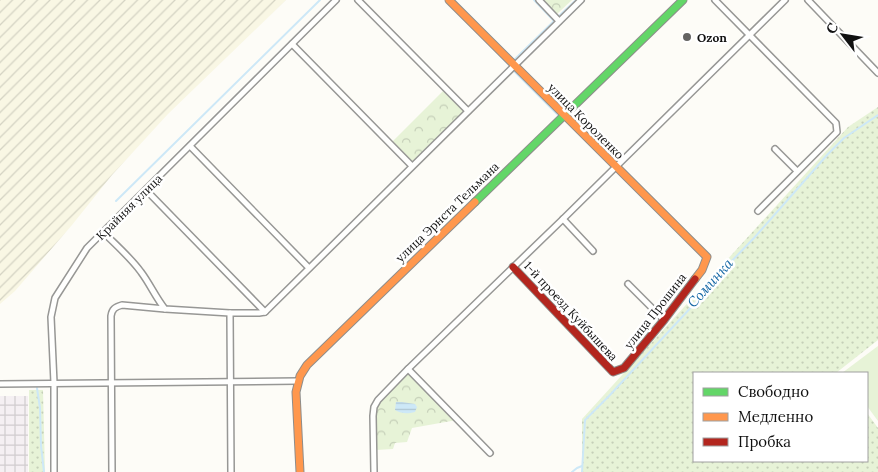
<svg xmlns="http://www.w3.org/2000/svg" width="878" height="472" font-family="Lora,serif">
  <defs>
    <pattern id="industrial-grid" width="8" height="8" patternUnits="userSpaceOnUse" patternTransform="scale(1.25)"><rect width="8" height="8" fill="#f5f0f3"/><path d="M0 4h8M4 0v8" fill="none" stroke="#d1cdcf"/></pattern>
    <pattern id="farmland-furrows" width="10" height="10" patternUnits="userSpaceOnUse" patternTransform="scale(1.25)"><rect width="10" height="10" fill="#f9f7e4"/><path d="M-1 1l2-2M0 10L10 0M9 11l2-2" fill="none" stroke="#d4d3c3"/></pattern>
    <pattern id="grass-dots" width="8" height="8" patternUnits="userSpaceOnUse" patternTransform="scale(1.25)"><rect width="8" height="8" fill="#e7f3d7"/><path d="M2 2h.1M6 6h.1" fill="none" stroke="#c5cfb8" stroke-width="1.8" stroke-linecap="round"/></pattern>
    <pattern id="park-crowns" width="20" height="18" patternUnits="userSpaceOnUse" patternTransform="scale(1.25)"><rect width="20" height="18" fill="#e7f3d7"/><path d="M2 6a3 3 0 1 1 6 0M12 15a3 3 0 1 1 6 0" fill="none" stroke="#c5cfb8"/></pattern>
    <pattern id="water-rules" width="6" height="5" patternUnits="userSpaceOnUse" patternTransform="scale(1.25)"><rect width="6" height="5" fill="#cde8f7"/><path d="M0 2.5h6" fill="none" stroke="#afc6d3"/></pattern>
  </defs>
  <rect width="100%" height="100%" fill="#fdfcf7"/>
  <!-- industrial -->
  <rect fill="url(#industrial-grid)" x="0" y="396" width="28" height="76"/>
  <!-- farmland -->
  <path fill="url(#farmland-furrows)" d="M0 0H286L168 114 112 175 72 225 15 291 0 304Z"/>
  <!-- grass -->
  <g fill="url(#grass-dots)">
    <path d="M878 107V340L836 373H694V461H867V413L878 428V472H582V419L848 127Z"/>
    <path d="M29 390H43L45 472H29Z"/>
  </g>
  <!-- park -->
  <g fill="url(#park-crowns)">
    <path d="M543 0H572L557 14Z"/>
    <path d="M443 91 464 112 413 163 392 142Z"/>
    <path d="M407 371 457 420 412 428 407 442 395 443 393 449 376 450 375 415 379 402Z"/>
  </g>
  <!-- garden -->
  <path fill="#e7f3d7" d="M878 346V421L867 406V373H842Z"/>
  <!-- water -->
  <path fill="url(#water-rules)" d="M396 402H402L415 404 417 407 415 412C407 414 402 414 395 410Z"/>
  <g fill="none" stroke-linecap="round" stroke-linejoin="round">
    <!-- stream -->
    <g stroke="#cde8f7" stroke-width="2">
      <path d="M454 0 514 60 556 19"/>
      <path d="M534 0 554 21"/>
      <path d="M558 17 576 0"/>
      <path d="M482 37 510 66"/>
      <path d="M513 70 558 115"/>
      <path d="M116 201 320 0"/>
      <path d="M37 388 40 408 41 446 44 472"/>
      <path d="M572 472 577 468 582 466"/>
      <path d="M582 472 585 420 609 396 708 289 724 269 754 238 828 154 844 138 878 115"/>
    </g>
    <!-- street casing -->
    <g stroke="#979795" stroke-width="8">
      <g id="street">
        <path d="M358 0 468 111"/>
        <path d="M539 0 559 21"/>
        <path d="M715 0 836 123 837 132 758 211"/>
        <path d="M808 0 878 73"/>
        <path d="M292 44 412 166"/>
        <path d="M190 146 309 268"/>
        <path d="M775 149 797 171"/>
        <path d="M146 190 265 312"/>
        <path d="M563 219 593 251"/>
        <path d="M103 232C116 245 131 258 141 272 150 284 156 298 165 309L230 313H259L265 312 581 0"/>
        <path d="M628 284 664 320"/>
        <path d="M230 313 231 472"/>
        <path d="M408 369 490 453"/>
        <path d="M0 384 298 381"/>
        <path d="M54 472V383L51 317 55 298 87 248 336 0"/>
        <path d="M112 472 111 316C112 309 115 307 122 305L165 309"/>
        <path d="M374 472 373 416 374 407 378 400 408 369 563 219 785 0"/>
      </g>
    </g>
    <!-- fast casing -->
    <g stroke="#8e8d8b" stroke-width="9">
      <path id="fast" d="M475 202 683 0"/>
    </g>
    <!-- slow casing -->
    <g stroke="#8e8d8b" stroke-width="9">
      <g id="slow">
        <path d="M449 0 707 257 702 270 695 279"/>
        <path d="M300 472 296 392 300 376 307 365 475 202"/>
      </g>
    </g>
    <!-- jam casing -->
    <g stroke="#8e8d8b" stroke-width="9">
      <path id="jam" d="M513 267 613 372 624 368 664 320 695 279"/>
    </g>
    <!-- street -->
    <use href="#street" stroke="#fffffe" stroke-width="5"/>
    <!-- fast -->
    <use href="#fast" stroke="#63d668" stroke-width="7"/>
    <!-- slow -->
    <use href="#slow" stroke="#ff974d" stroke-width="7"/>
    <!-- jam -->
    <use href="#jam" stroke="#b3261e" stroke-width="7"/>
  </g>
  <!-- markers -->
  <circle fill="#646362" stroke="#fff" stroke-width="2" cx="687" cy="37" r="5"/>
  <g text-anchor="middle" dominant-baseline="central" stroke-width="5" stroke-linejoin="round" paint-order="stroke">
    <!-- poi labels -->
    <g font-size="12" font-weight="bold" fill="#111" stroke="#fff" text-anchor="start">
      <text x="697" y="37">Ozon</text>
    </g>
    <!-- street labels -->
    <g font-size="12" fill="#111" stroke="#fff">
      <text transform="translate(586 121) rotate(45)">улица Короленко</text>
      <text transform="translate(129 207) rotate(-45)">Крайняя улица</text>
      <text transform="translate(447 212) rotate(-44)">улица Эрнста Тельмана</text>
      <text transform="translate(571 311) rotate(47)">1-й проезд Куйбышева</text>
      <text transform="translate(655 311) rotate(-52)">улица Прошина</text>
    </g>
    <!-- water labels -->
    <g font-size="14" font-style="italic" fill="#1768a6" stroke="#fff">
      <text transform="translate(710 283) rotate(-48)">Соминка</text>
    </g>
  </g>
  <!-- legend -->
  <rect x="693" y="372" width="175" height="90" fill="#ffffff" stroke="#a0a0a0"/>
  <rect x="703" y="388" width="25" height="8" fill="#63d668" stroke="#a0a0a0"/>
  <text x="738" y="397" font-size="15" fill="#111111">Свободно</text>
  <rect x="703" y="413" width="25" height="8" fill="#ff974d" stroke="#a0a0a0"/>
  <text x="738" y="422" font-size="15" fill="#111111">Медленно</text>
  <rect x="703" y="438" width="25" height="8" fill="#b3261e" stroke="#a0a0a0"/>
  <text x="738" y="447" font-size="15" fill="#111111">Пробка</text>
  <!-- north arrow -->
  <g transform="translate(843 35) rotate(301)" stroke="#ffffff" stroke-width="4" paint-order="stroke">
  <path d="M0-4L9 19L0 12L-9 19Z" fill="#111111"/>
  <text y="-8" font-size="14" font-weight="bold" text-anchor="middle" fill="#111111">С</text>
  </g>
</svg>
